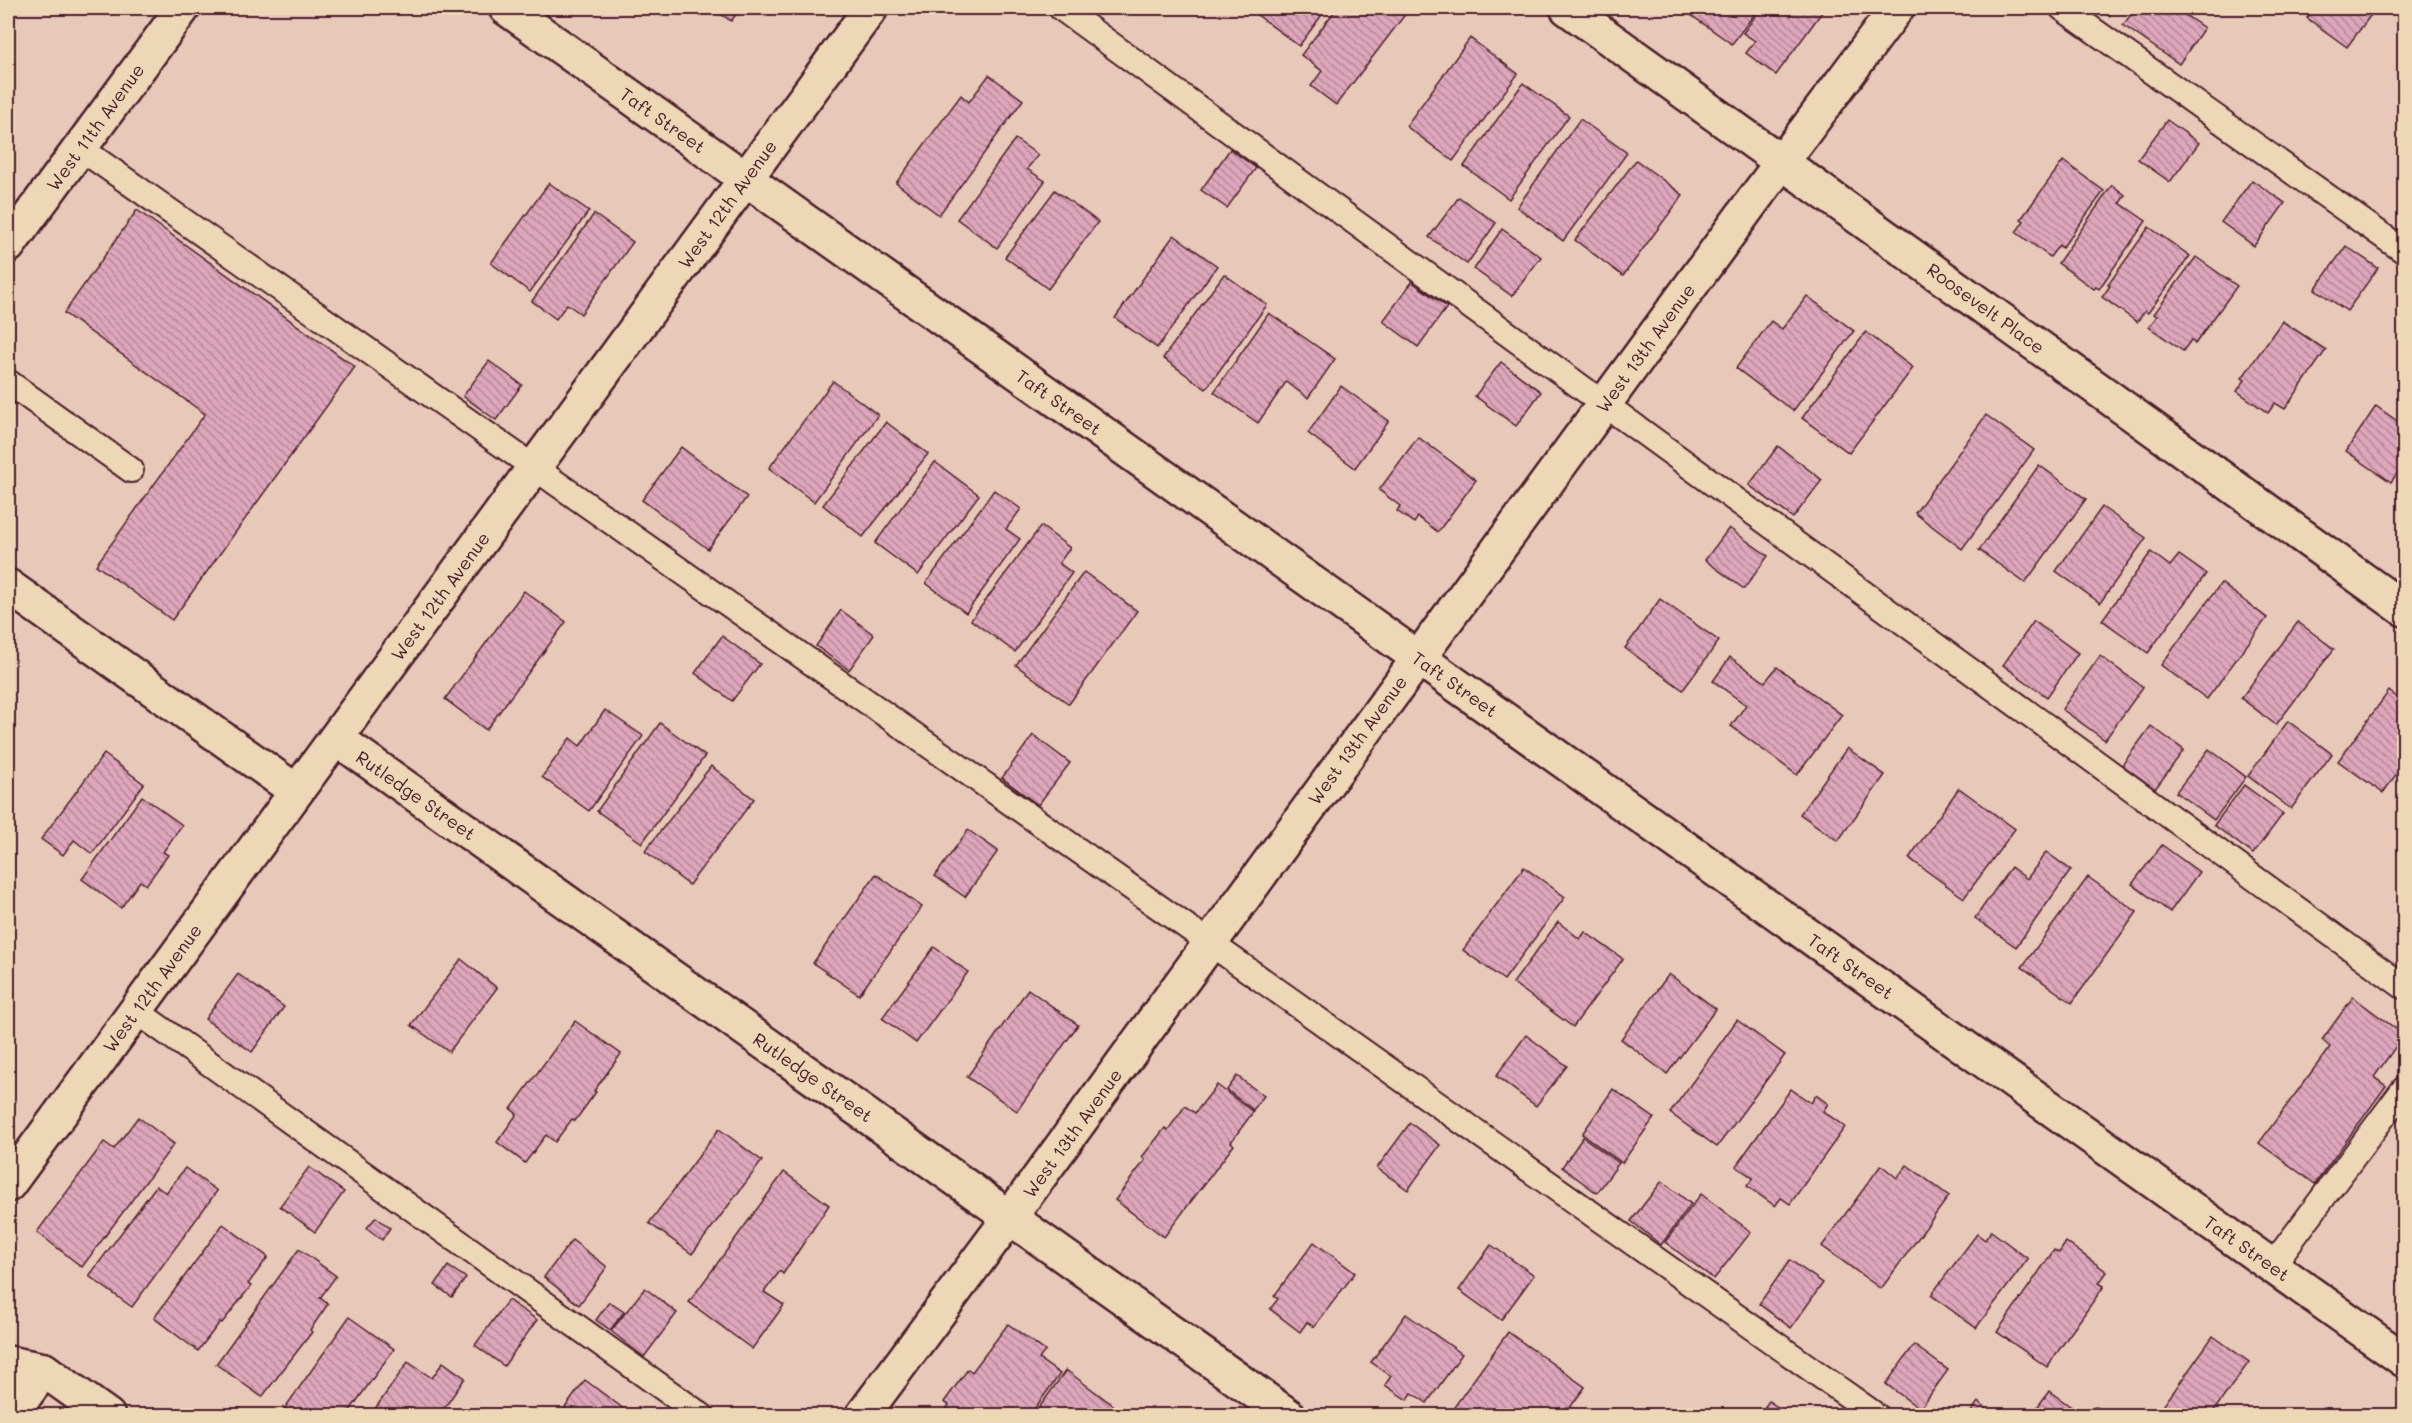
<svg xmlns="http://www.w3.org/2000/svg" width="2412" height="1423" font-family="Mali,sans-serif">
  <defs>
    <pattern id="building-back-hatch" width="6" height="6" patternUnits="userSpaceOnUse" patternTransform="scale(1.5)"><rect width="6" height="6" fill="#dea6bb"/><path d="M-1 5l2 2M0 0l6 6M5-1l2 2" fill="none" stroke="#b68798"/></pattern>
  </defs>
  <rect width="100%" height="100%" fill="#e8c8b8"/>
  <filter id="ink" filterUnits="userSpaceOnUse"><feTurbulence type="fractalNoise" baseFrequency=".0167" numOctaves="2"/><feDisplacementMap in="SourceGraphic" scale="12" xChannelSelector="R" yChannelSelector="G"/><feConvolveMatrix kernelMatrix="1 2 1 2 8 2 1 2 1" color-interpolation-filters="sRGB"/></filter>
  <g filter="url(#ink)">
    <!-- building -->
    <g fill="url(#building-back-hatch)" stroke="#4a1f2b" stroke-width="1.5">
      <path d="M712 8H741L731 21Z"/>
      <path d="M1261 8H1327L1299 46 1256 14Z"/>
      <path d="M1337 8H1410L1336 105 1311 86 1322 71 1301 55Z"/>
      <path d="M1696 8H1759L1732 44 1691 15Z"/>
      <path d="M1761 8H1825L1776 75 1746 53 1755 41 1743 33Z"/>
      <path d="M2098 8H2115L2109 16Z"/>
      <path d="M2136 8H2175L2204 28 2179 64 2123 25Z"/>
      <path d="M2314 8H2376L2347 47 2307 18Z"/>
      <path d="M1470 38 1518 74 1453 161 1406 126Z"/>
      <path d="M989 75 1023 100 939 215 896 183 961 95 969 102Z"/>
      <path d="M1523 83 1569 116 1509 199 1464 166Z"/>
      <path d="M1580 119 1627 153 1563 241 1517 207Z"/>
      <path d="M2167 120 2199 143 2170 182 2138 159Z"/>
      <path d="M1015 139 1038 155 1027 169 1045 181 997 248 957 219Z"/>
      <path d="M1230 149 1256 168 1227 208 1201 190Z"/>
      <path d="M1636 160 1683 195 1623 276 1575 240Z"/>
      <path d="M2063 161 2104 191 2062 248 2059 245 2050 257 2016 232 2024 221 2021 219Z"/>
      <path d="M2252 180 2285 203 2254 246 2221 222Z"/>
      <path d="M549 183 589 211 530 292 491 263Z"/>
      <path d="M2112 185 2125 195 2120 203 2146 221 2099 289 2096 287 2094 289 2058 263Z"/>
      <path d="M1055 190 1098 222 1048 289 1005 257Z"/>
      <path d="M1459 197 1496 223 1467 264 1429 237Z"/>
      <path d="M137 210 355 367 172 620 96 565 205 414 64 313Z"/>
      <path d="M594 214 633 242 581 314 567 304 556 319 532 301Z"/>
      <path d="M2149 227 2190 256 2148 313 2145 311 2137 322 2102 297 2110 286 2108 285Z"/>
      <path d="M1502 229 1541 257 1512 296 1474 269Z"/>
      <path d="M1174 235 1217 266 1157 348 1115 318Z"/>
      <path d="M2346 246 2378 268 2347 311 2315 289Z"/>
      <path d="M2196 257 2237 286 2195 344 2191 340 2183 351 2149 327 2157 316 2154 314Z"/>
      <path d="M1224 274 1267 305 1206 389 1163 358Z"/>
      <path d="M1412 282 1447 307 1418 347 1383 321Z"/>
      <path d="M1807 296 1854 331 1793 411 1736 368 1771 321 1782 329Z"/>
      <path d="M1269 313 1335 359 1308 398 1286 382 1258 423 1214 392Z"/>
      <path d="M2282 321 2326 350 2285 409 2275 403 2268 413 2237 391 2245 380 2242 378Z"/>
      <path d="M1866 332 1913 368 1849 453 1802 418Z"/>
      <path d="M489 361 522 385 496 420 463 396Z"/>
      <path d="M1501 362 1541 392 1516 426 1475 396Z"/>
      <path d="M833 381 878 415 814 502 769 468Z"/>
      <path d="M1341 386 1389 421 1355 468 1308 433Z"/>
      <path d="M2376 406 2404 426V464L2391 482 2346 451Z"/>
      <path d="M1986 415 2034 450 1962 549 1915 513Z"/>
      <path d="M886 422 928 454 863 537 823 505Z"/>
      <path d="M1418 437 1476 480 1438 532 1418 517 1414 523 1397 511 1400 506 1379 490Z"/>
      <path d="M1778 446 1822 480 1793 518 1749 485Z"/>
      <path d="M681 447 747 497 708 549 642 500Z"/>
      <path d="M935 462 979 495 918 575 875 543Z"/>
      <path d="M2039 465 2086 499 2025 583 1979 550Z"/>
      <path d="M994 490 1021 509 1006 529 1020 539 966 613 926 583Z"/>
      <path d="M2102 507 2146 538 2100 603 2056 571Z"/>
      <path d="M1041 526 1070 548 1059 563 1072 573 1015 652 971 620Z"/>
      <path d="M1729 528 1768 556 1744 589 1705 560Z"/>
      <path d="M2151 552 2170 566 2179 555 2206 574 2148 653 2102 620Z"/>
      <path d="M1084 572 1137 611 1069 704 1016 665Z"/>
      <path d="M2221 583 2267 618 2207 699 2161 665Z"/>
      <path d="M524 591 566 622 486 730 445 699Z"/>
      <path d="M1660 599 1719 641 1683 690 1625 648Z"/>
      <path d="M841 610 874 635 849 670 816 646Z"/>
      <path d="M2034 621 2078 653 2047 697 2003 665Z"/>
      <path d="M2298 622 2334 649 2276 725 2241 698Z"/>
      <path d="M722 636 760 664 732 701 695 673Z"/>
      <path d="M2100 656 2143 687 2105 740 2062 709Z"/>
      <path d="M1730 657 1765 682 1777 667 1842 715 1797 775 1731 726 1746 705 1713 681Z"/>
      <path d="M2389 691 2404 703V763L2383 793 2338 761Z"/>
      <path d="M605 710 643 736 589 811 542 777 570 738 580 746Z"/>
      <path d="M2288 721 2332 754 2291 809 2248 776Z"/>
      <path d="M660 723 705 756 642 843 597 811Z"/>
      <path d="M2151 726 2184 750 2155 789 2122 765Z"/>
      <path d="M1033 735 1070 763 1038 805 1002 778Z"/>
      <path d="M1847 748 1885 775 1838 841 1800 814Z"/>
      <path d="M2209 749 2246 777 2214 820 2176 792Z"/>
      <path d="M104 754 144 784 92 854 74 840 63 855 41 839Z"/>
      <path d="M711 766 754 799 689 885 645 851Z"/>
      <path d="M2244 785 2283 814 2253 854 2214 825Z"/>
      <path d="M1959 788 2015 829 1964 898 1909 858Z"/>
      <path d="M142 796 182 825 163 852 168 855 146 885 140 881 121 908 82 879Z"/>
      <path d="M968 830 998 851 965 897 935 876Z"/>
      <path d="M2162 845 2199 872 2170 912 2132 884Z"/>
      <path d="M2046 852 2071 870 2016 947 1975 918 2011 867 2027 879Z"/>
      <path d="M1524 867 1565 897 1504 980 1463 950Z"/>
      <path d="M876 874 922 907 859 995 813 963Z"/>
      <path d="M2088 877 2137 912 2072 1003 2022 967Z"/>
      <path d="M1558 922 1580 939 1585 932 1623 959 1573 1027 1513 983Z"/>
      <path d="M934 947 968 972 916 1043 882 1018Z"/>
      <path d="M461 959 497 988 449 1052 411 1025Z"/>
      <path d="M238 974 284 1007 252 1052 205 1019Z"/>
      <path d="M1669 974 1716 1009 1667 1074 1621 1039Z"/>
      <path d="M1028 989 1078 1025 1017 1111 967 1077Z"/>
      <path d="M2353 997 2404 1035 2374 1077 2386 1086 2315 1184 2259 1143 2330 1047 2322 1040Z"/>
      <path d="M1737 1020 1785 1055 1717 1147 1670 1113Z"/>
      <path d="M575 1021 621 1054 594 1091 596 1092 575 1121 572 1119 555 1142 546 1135 525 1163 497 1142 517 1114 511 1109Z"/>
      <path d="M1526 1035 1567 1066 1536 1106 1496 1076Z"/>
      <path d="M1237 1076 1264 1096 1253 1110 1227 1090Z"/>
      <path d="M1217 1085 1253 1112 1231 1142 1234 1145 1164 1237 1115 1200 1145 1160 1142 1157 1165 1128 1168 1130 1185 1106 1195 1113Z"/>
      <path d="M1613 1089 1654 1118 1622 1163 1582 1134Z"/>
      <path d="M1791 1089 1811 1103 1816 1095 1828 1104 1823 1111 1845 1127 1790 1204 1781 1198 1775 1206 1747 1186 1753 1178 1736 1166Z"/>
      <path d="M138 1117 174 1144 82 1267 37 1232 104 1142 114 1149Z"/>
      <path d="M1410 1123 1440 1145 1408 1190 1377 1168Z"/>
      <path d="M719 1129 762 1161 692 1254 649 1223Z"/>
      <path d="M1583 1137 1619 1163 1597 1193 1562 1167Z"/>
      <path d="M1881 1165 1897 1178 1907 1165 1949 1196 1881 1289 1822 1246Z"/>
      <path d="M309 1167 344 1192 315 1232 280 1206Z"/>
      <path d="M185 1168 217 1191 132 1307 89 1276 156 1186 166 1193Z"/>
      <path d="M784 1172 829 1205 783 1274 780 1271 764 1292 784 1305 752 1349 689 1302Z"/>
      <path d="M1662 1181 1691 1204 1661 1245 1631 1221Z"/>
      <path d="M1701 1194 1751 1232 1714 1279 1665 1242Z"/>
      <path d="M376 1217 390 1228 382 1240 367 1228Z"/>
      <path d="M223 1224 268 1257 248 1284 251 1286 222 1323 220 1322 198 1351 154 1318Z"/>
      <path d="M1991 1231 2028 1259 1976 1328 1931 1295 1977 1234 1985 1240Z"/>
      <path d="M572 1240 607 1267 579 1305 544 1277Z"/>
      <path d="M1314 1242 1355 1273 1314 1327 1307 1322 1300 1332 1270 1309 1278 1299 1274 1296Z"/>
      <path d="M2066 1242 2107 1272 2099 1283 2104 1286 2047 1367 1997 1332 2054 1250 2059 1253Z"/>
      <path d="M1491 1245 1534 1275 1501 1320 1459 1290Z"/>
      <path d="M299 1249 336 1276 320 1298 328 1304 310 1330 312 1332 262 1397 216 1364Z"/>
      <path d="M1790 1260 1823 1283 1791 1328 1759 1304Z"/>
      <path d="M448 1266 466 1278 452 1297 435 1285Z"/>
      <path d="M645 1288 677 1313 644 1357 611 1331Z"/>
      <path d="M508 1300 537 1320 504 1366 475 1345Z"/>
      <path d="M609 1302 624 1312 610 1330 596 1320Z"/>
      <path d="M1406 1314 1462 1354 1427 1403 1412 1393 1407 1400 1385 1385 1391 1376 1371 1362Z"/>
      <path d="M349 1317 394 1349 346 1416H287L282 1412Z"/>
      <path d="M1008 1324 1045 1351 1039 1359 1060 1374 1029 1416H941L949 1405 944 1402 968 1369 972 1372Z"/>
      <path d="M1508 1332 1585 1387 1564 1416H1460L1452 1410Z"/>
      <path d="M2213 1336 2249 1362 2210 1416H2164L2159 1412Z"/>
      <path d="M1914 1345 1948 1370 1920 1409 1886 1384Z"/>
      <path d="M408 1362 432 1378 443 1362 465 1378 439 1416H370Z"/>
      <path d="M1066 1370 1114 1406 1107 1416H1033Z"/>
      <path d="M585 1380 628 1412 626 1416H559Z"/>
      <path d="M2049 1391 2078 1412 2075 1416H2031Z"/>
      <path d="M1769 1401 1790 1416H1758Z"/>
      <path d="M1978 1402 1996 1416H1968Z"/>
      <path d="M2095 1406 2107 1416H2088Z"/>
    </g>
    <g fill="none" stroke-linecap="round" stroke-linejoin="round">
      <!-- lane casing -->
      <g stroke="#4a1f2b" stroke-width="28">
        <g id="lane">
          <path d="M1061 8 2404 987"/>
          <path d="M2062 8 2404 251"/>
          <path d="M80 148 1210 943 1877 1416"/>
          <path d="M8 382 131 470"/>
          <path d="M135 1010 702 1416"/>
          <path d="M2272 1266 2404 1089"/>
        </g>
      </g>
      <!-- street casing -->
      <g stroke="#4a1f2b" stroke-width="38">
        <g id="street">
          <path d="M1567 8 2404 609"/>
          <path d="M8 586 296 791"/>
          <path d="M336 738 1289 1416"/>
          <path d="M8 1185 871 8"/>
          <path d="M8 1363 44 1370 108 1416"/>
          <path d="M10 1416 44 1370"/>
          <path d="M862 1416 1010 1217 1752 202 1897 8"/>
        </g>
      </g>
      <!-- secondary casing -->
      <g stroke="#4a1f2b" stroke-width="38">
        <g id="secondary">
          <path d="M506 8 2404 1360"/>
          <path d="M8 246 183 8"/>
        </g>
      </g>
      <!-- lane -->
      <use href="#lane" stroke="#edd7b6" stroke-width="24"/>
      <!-- street -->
      <use href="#street" stroke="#edd7b6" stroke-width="33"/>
      <!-- secondary -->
      <use href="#secondary" stroke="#edd7b6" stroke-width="33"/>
    </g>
  </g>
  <g text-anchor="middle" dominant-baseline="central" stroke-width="5" stroke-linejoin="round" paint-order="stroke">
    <!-- street labels -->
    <g font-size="18" fill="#4a1f2b" stroke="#edd7b6">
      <text transform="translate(663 120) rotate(35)">Taft Street</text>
      <text transform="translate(95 127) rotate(-54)">West 11th Avenue</text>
      <text transform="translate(727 204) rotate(-54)">West 12th Avenue</text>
      <text transform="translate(1986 308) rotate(36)">Roosevelt Place</text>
      <text transform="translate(1645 348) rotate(-54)">West 13th Avenue</text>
      <text transform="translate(1059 402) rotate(35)">Taft Street</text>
      <text transform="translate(440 596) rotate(-54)">West 12th Avenue</text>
      <text transform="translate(1455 684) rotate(35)">Taft Street</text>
      <text transform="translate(1357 740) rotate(-54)">West 13th Avenue</text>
      <text transform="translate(416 795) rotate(35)">Rutledge Street</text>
      <text transform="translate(1851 966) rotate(35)">Taft Street</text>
      <text transform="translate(152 988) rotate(-54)">West 12th Avenue</text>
      <text transform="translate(813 1077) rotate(35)">Rutledge Street</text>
      <text transform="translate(1072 1133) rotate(-54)">West 13th Avenue</text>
      <text transform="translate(2247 1248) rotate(35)">Taft Street</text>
    </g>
  </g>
  <!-- margin -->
  <rect width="2412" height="1423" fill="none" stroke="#edd7b6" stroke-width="30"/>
  <rect x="15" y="15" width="2382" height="1393" fill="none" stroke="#4a1f2b" stroke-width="2" filter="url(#ink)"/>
</svg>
